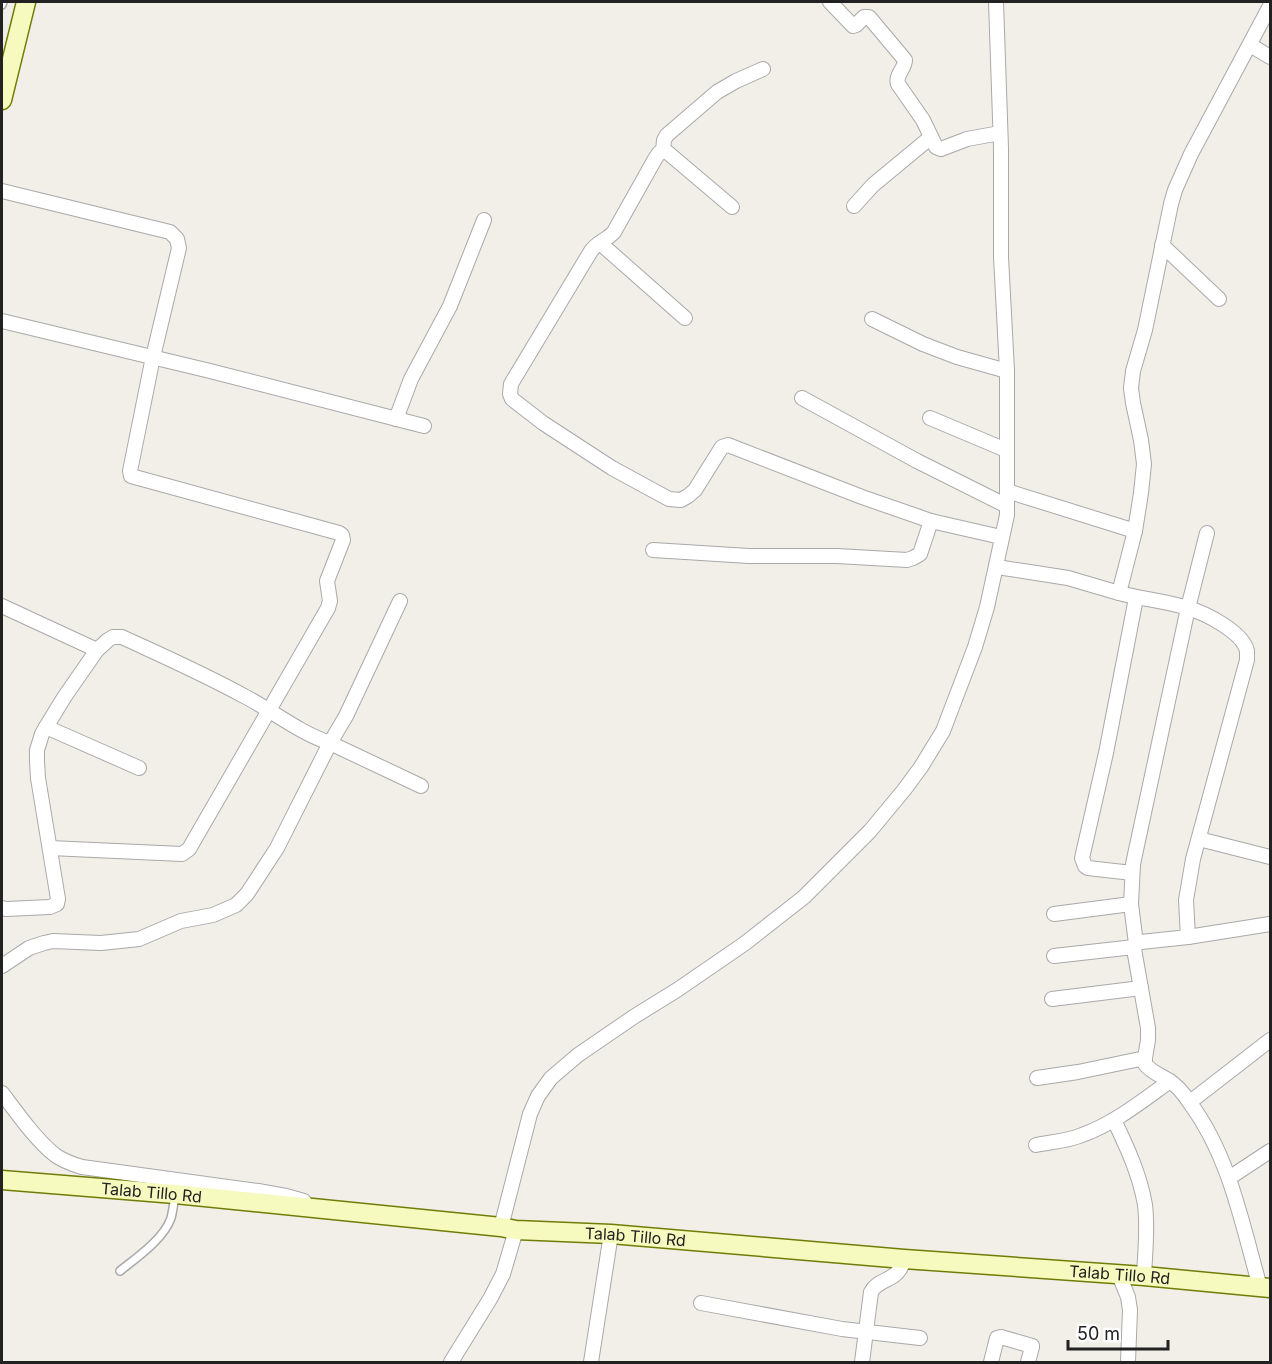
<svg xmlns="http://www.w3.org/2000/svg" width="1272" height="1364" font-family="Inter,sans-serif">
  <rect width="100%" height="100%" fill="#f2efe9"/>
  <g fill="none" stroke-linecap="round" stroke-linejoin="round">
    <!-- lane casing -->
    <g stroke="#a9a9a9" stroke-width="10">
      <g id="lane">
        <path d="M2 5 3 2"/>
        <path d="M120 1271C136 1258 164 1239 171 1218 173 1211 174 1202 175 1194"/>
      </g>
    </g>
    <!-- street casing -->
    <g stroke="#a9a9a9" stroke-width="16">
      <g id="street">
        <path d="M830 2 853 26 856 25 864 17H869L905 60C905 69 895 75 898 84L923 120 936 147 941 149 967 139 1000 133"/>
        <path d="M1250 45 1270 57"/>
        <path d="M663 151 664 140 667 135 717 92 736 81 763 69"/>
        <path d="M2 191 170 232 177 239 179 248 153 357 130 471 131 476 339 533 342 535 343 540 327 581 330 601 328 608 189 849 182 854 50 848"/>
        <path d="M854 206 873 185 931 137"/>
        <path d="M732 207 667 152 665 151 659 153 655 159 614 232C607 240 597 242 591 251L511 384 510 394 512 399 543 423 612 468 669 499 681 500 688 496 695 490 720 450 722 447 728 445 862 497 931 521 1001 537"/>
        <path d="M600 243 685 318"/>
        <path d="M1162 245 1219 299"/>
        <path d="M872 319 923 344 957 357 1007 371"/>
        <path d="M2 321 210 371 424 426"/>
        <path d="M802 398 917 461 1007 506"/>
        <path d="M930 418 1006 450"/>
        <path d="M396 419 411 379 450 306 484 220"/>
        <path d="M1007 491 1135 531"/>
        <path d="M653 550 749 556H837L907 560 913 558 920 554 931 521"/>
        <path d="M997 567 1068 578 1119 593"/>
        <path d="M2 606 97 650"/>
        <path d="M46 727 139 768"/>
        <path d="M1199 839 1270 857"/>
        <path d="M1132 873 1088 868 1085 866 1082 858 1106 753 1136 598"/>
        <path d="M2 908 6 909 50 907 57 904 58 899 38 778 37 761V750L42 734 46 727 65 696 97 650 108 640 113 637H122C163 656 204 674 244 696 273 711 298 732 330 743L421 786"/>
        <path d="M1054 914 1131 904"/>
        <path d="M1188 937 1270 924"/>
        <path d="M1136 944 1131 904 1133 864 1188 608 1207 533"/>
        <path d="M1054 956 1134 947"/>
        <path d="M2 966 29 948 44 943 53 941 101 943 139 939 181 921 213 915 236 905 247 894 277 848 330 743 346 716 400 601"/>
        <path d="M1052 999 1141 988"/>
        <path d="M1037 1078 1078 1072 1145 1058"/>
        <path d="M2 1093C17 1113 36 1140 55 1155 63 1161 72 1164 82 1167L258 1191 286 1196 304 1201"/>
        <path d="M1190 1102 1270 1040"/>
        <path d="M1114 1120C1127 1147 1140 1175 1145 1205 1148 1228 1145 1253 1144 1276"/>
        <path d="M1036 1145C1051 1142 1068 1141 1082 1135 1115 1123 1142 1101 1170 1081"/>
        <path d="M1229 1178 1270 1151"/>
        <path d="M501 1227 530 1114 538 1096 551 1078 578 1055 635 1016 677 990 744 944 804 897 870 831 904 790 921 767 943 731 975 647 987 607 1007 515V371L1001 257V148L996 2"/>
        <path d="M1119 1275 1128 1297 1130 1310 1128 1362"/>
        <path d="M1260 1287C1242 1224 1230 1157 1190 1103 1184 1094 1177 1085 1168 1080 1160 1075 1151 1072 1145 1064V1058L1148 1040V1028L1134 949 1136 944 1141 942 1188 937 1186 900 1193 859 1247 660C1247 657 1247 654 1247 651 1243 632 1205 613 1188 608 1166 601 1142 599 1119 593L1135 531 1141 493 1144 464 1141 440 1133 403 1131 388 1133 371 1145 330 1171 204 1175 190 1191 154 1270 6"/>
        <path d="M701 1303 842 1329 920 1338"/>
        <path d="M451 1362 490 1299 503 1274 516 1230"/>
        <path d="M591 1362 611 1234"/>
        <path d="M862 1362 871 1292C878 1279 893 1281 900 1269 902 1266 902 1262 904 1259"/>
        <path d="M991 1362 997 1338 1001 1337 1032 1346V1347L1028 1362"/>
      </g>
    </g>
    <!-- secondary casing -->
    <g stroke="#707d05" stroke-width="21">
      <g id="secondary">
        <path d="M2 100 26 2"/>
        <path id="s1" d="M2 1180 175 1194 501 1227 516 1230 611 1234 904 1259 1144 1276 1270 1288"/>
      </g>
    </g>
    <!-- lane -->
    <use href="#lane" stroke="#fff" stroke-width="7"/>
    <!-- street -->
    <use href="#street" stroke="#fff" stroke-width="14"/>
    <!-- secondary -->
    <use href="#secondary" stroke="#f7fabf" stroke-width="18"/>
  </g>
  <g text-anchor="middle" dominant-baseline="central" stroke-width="5" stroke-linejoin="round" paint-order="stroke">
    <!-- street labels -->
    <g font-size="16" fill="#222" stroke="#fff">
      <text stroke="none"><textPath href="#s1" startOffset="150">Talab Tillo Rd</textPath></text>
      <text stroke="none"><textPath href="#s1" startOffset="636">Talab Tillo Rd</textPath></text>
      <text stroke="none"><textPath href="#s1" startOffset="1122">Talab Tillo Rd</textPath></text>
    </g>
  </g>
  <!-- border -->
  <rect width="1272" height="1364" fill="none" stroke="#222222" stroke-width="6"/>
  <!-- scale -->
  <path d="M1068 1340v9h100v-9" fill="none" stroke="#222222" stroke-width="3"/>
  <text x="1077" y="1340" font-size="18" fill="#222222" stroke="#ffffff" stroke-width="4.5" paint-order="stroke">50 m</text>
</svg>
